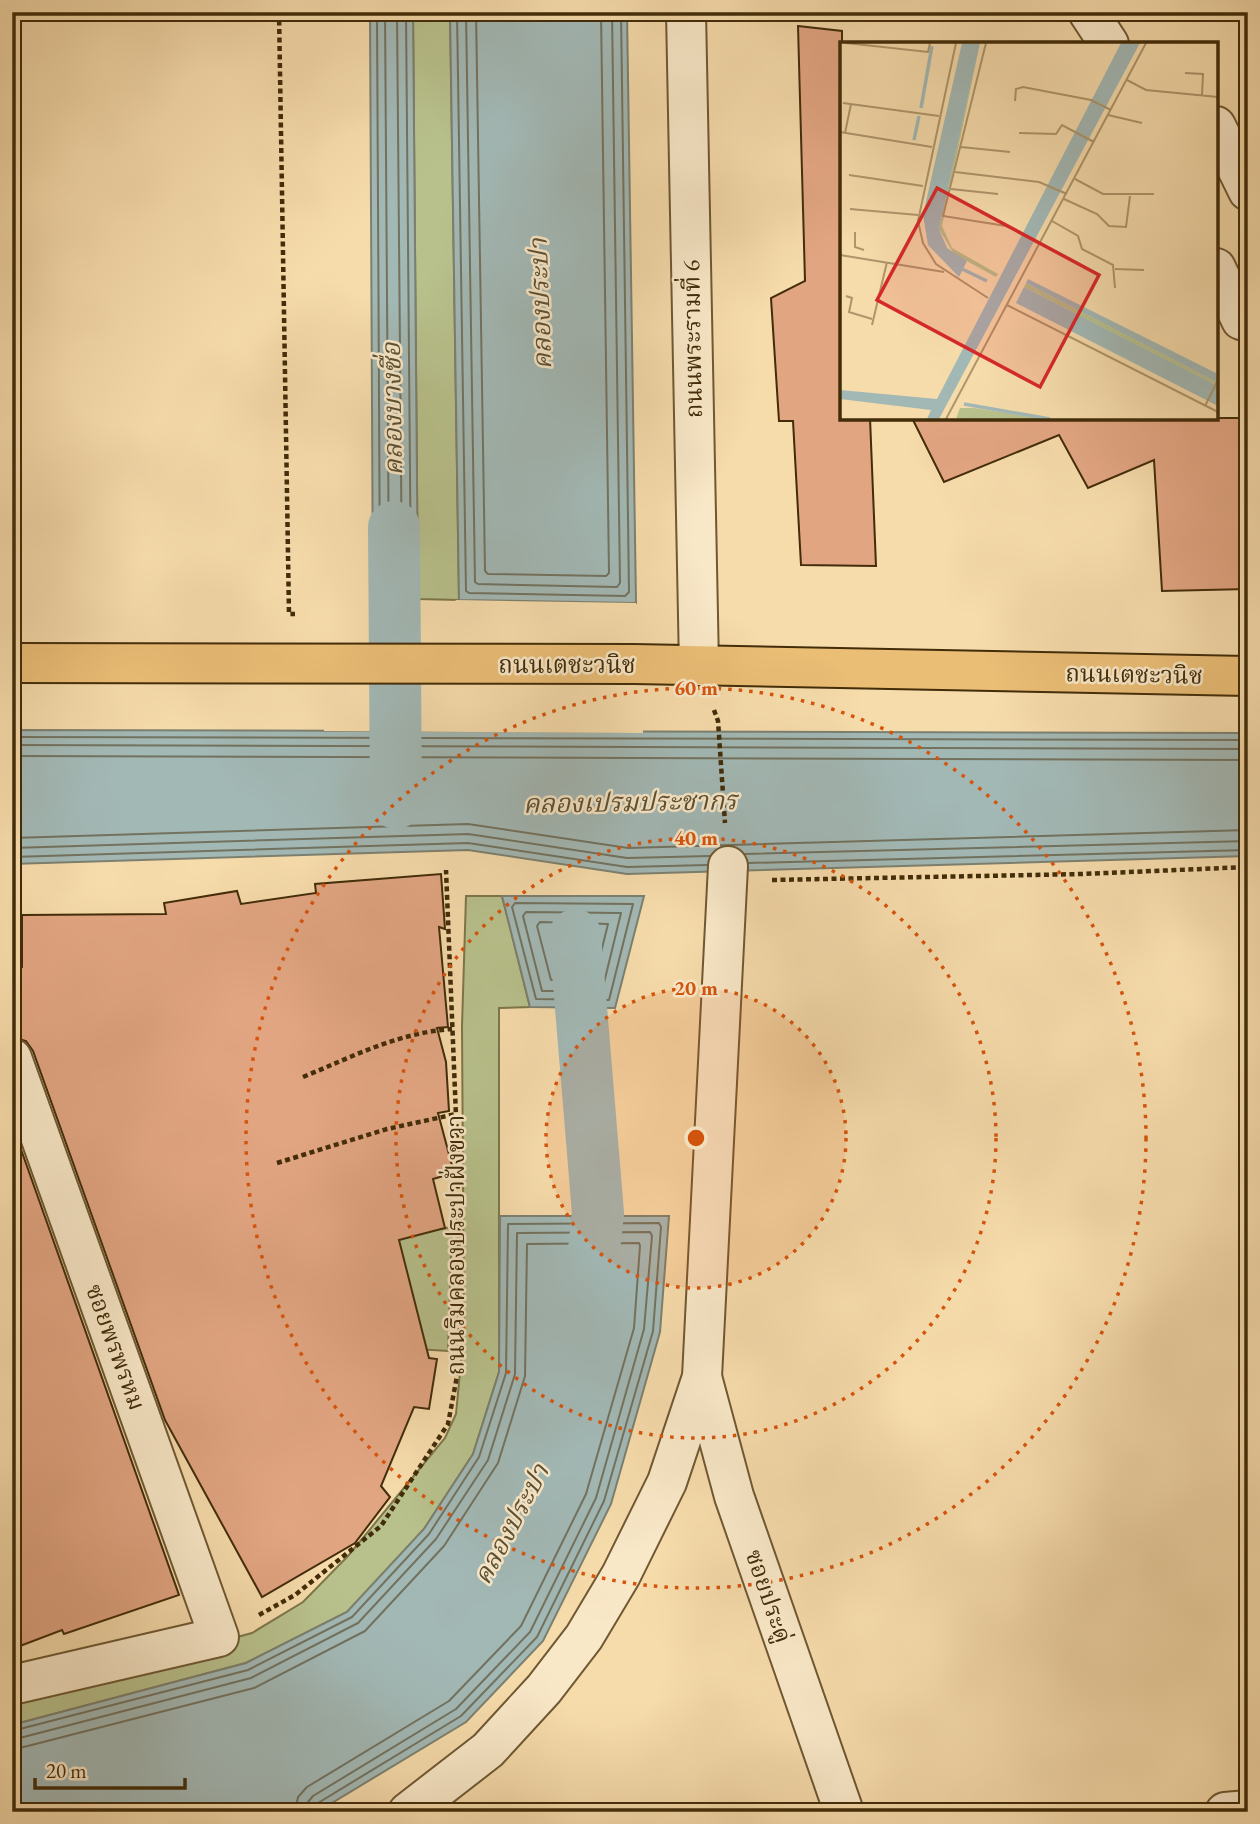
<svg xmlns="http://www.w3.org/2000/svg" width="1260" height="1824" font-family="'EB Garamond','Noto Serif Thai',serif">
  <rect width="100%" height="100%" fill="#f6dbab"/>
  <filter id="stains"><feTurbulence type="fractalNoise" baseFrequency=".00286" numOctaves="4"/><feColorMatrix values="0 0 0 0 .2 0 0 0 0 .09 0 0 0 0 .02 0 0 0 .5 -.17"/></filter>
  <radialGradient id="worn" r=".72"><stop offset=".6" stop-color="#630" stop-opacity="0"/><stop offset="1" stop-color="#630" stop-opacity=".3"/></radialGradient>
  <!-- green -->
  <g fill="#b8c18c" stroke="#7d764a" stroke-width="2">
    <path d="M413 12H450L459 600 418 599Z"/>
    <path d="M466 896H502L530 1007 499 1008V1372L473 1454 424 1529 347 1612 246 1663 12 1725V1698L252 1633 303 1602 348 1556 445 1438 456 1414 464 1330 462 1026Z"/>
    <path d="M452 1227 448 1351 332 1344 359 1243Z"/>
  </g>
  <!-- water -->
  <g fill="#a2b8b5" stroke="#7c8070" stroke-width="2">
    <path d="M370 12H413L418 599H373Z"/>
    <path d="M450 12H627L636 603 459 600Z"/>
    <path d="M12 730 1248 733V856L627 874 468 850 12 864Z"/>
    <path d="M502 896H644L615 1008 530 1007Z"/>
    <path d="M500 1216H669L660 1332 611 1504 543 1641 466 1722 317 1812H12V1725L246 1663 347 1612 424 1529 473 1454 499 1372Z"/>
  </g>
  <!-- pier -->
  <g fill="#f6dbab">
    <path d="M455 600 636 603V606L459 603Z"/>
    <path d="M324 728 643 729V733L324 731Z"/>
  </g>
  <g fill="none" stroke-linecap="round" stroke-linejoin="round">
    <!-- shore -->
    <g stroke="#72725f" stroke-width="2">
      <path d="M377 12 380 589 383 592H408L411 589 406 12"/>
      <path d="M385 12 389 580 391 583H399L402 580 397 12"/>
      <path d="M457 12 466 591 469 593 625 596 629 592 621 12"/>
      <path d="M466 12 475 582 478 584 617 587 620 583 612 12"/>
      <path d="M476 12 485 571 488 574 606 576 609 573 601 12"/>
      <path d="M12 737 1248 740"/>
      <path d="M12 745 1248 749"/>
      <path d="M12 756 1248 760"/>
      <path d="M12 838 468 824 628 848 1248 830"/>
      <path d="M12 848 468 834 627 858 710 856"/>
      <path d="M745 854 1248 841"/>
      <path d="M12 857 468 843 627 867 707 865"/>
      <path d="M748 863 1248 850"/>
      <path d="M515 903 633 904 609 1000 536 999 512 907Z"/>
      <path d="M526 912 621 913 602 991H542L523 916Z"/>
      <path d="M540 922 608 924 594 981 551 980 537 926Z"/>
      <path d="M12 1731 248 1670 352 1617 429 1534 479 1457 506 1373 508 1224 659 1223 661 1227 653 1331 604 1501 537 1637 461 1716 318 1803 315 1812"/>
      <path d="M12 1740 251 1678 358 1623 436 1539 488 1460 515 1374 517 1233 650 1232 652 1236 644 1329 596 1498 530 1632 456 1709 313 1796 308 1802 306 1812"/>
      <path d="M12 1750 254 1688 365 1631 444 1546 498 1463 525 1376 527 1244 639 1243 640 1246 634 1328 586 1494 521 1626 449 1701 307 1787 298 1797 295 1812"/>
    </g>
    <!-- canal -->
    <g stroke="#a2b8b5" stroke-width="52">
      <path d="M394 527 396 803"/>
      <path d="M575 935 598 1213 590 1287"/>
    </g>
  </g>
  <!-- building -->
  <g fill="#e2a582" stroke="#422c09" stroke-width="2">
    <path d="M798 26 842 31V418H870L876 566 801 565 793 421H779L771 298 805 281Z"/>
    <path d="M912 418H1248V589L1162 591 1154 460 1088 488 1059 435 944 482Z"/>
    <path d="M441 874 445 929 439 927 448 1027 437 1028 446 1062 449 1111 438 1113 454 1173 433 1179 445 1228 399 1240 429 1358 437 1359 429 1409 414 1407 381 1486 390 1497 355 1543 262 1597 165 1420 33 1051 26 1041 12 1037V969L22 967V915L166 914 164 903 237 891 241 904 316 893 315 884Z"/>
    <path d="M12 1124 179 1595 64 1634 62 1630 12 1649Z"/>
  </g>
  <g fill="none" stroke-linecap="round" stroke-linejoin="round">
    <!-- minor casing -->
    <g stroke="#6f5832" stroke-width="42">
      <g id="minor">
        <path d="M686 12 699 666"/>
        <path d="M1088 12 1109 44"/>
        <path d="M1216 126 1248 191"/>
        <path d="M1216 268 1241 320 1248 322"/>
        <path d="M12 1058 219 1637 12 1685"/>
        <path d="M702 1377 734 1496 844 1812"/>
        <path d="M408 1812 488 1750 544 1689 584 1637 621 1575 667 1482 702 1377 728 866"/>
        <path d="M1225 1812 1248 1810"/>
      </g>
    </g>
    <!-- major casing -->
    <g stroke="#422c09" stroke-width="42">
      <path id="major" d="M12 663 634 664 1248 676"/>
    </g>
    <!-- path -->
    <g stroke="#422c09" stroke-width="4.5" stroke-dasharray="5 3.5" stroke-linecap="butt">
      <path d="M279 12 289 614H295"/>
      <path d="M714 710 718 721 725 823"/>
      <path d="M772 880 1082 874 1248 867"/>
      <path d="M303 1077C354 1056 397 1033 452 1029"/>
      <path d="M277 1163 387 1129 456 1114"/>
      <path d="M259 1615 295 1595 381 1526 448 1424 460 1360 457 1141 446 870"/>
    </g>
    <!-- minor -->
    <use href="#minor" stroke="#f9e8c8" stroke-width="38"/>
    <!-- major -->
    <use href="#major" stroke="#ebbe76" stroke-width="38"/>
  </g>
  <!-- distance rings -->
  <circle cx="696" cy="1138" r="150" fill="#d7540c" fill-opacity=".12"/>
  <g fill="none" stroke="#d7540c" stroke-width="3.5" stroke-dasharray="3.5 7">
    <circle cx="696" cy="1138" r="150"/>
    <circle cx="696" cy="1138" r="300"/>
    <circle cx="696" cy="1138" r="450"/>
  </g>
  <g text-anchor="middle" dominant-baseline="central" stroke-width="5" stroke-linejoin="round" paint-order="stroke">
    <!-- street labels -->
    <g font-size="24" fill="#422c09" stroke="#f9e8c8">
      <text transform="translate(692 339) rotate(-91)">ถนนพระรามที่ 6</text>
      <text x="567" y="664">ถนนเตชะวนิช</text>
      <text transform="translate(1134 674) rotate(1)">ถนนเตชะวนิช</text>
      <text transform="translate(455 1245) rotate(-90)">ถนนริมคลองประปาฝั่งขวา</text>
      <text transform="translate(116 1347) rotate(70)">ซอยพรพรหม</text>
      <text transform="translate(769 1596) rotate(71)">ซอยประดู่</text>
    </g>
    <!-- water labels -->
    <g font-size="26" font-style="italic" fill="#5a4f34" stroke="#f9e8c8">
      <text transform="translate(540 304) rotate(-92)">คลองประปา</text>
      <text transform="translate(392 409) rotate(-91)">คลองบางซื่อ</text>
      <text transform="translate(630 802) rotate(-1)">คลองเปรมประชากร</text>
      <text transform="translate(511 1524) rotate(-62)">คลองประปา</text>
    </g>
  </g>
  <!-- overview -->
  <g transform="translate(840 42)">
    <rect width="378" height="378" fill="#f6dbab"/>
    <path d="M140 1 102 184 112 206 158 232 156 235 114 212 99 187ZM186 241 378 341V344L184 245ZM120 366H134L204 377H116Z" fill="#b8c18c"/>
    <path d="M122 1H140L99 187 107 206 127 219 119 235 88 203 83 173ZM281 1H300L99 377H87L91 368 0 357V348L97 357ZM188 237 376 331 378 341 186 241ZM184 245 378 344V364L176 261Z" fill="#a2b8b5"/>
    <path fill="none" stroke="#a2b8b5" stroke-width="3.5" d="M81 66 92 4M74 98 79 74M118 225 147 239M124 362 210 377"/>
    <path fill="none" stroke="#ae956a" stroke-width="2" d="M6 1 88 10 90 1M116 1 78 179 83 201 96 222 148 256M146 1 103 174 166 184 180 190M345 31 363 32 362 53M287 38 306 48 378 55M175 59 176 47 183 45 251 58 271 68M3 61 99 74M268 73 302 81M0 90 92 105M5 91 11 62M179 91 216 92 222 83 254 100M121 105 170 110M115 130 199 140 227 152M9 133 83 144M235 137 263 152H314M111 147 158 152M224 157 257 172 269 184 286 185 290 154M10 167 78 173M212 179 238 194 242 207 273 223 275 246M15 190V205L24 208M0 213 104 230M275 227 304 228M6 254 12 256 9 270 32 277M167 263 378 370M32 283 47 220M365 364 378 338M106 377 306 1"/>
    <path fill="#d62828" fill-opacity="0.15" stroke="#d62828" stroke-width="3.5" d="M97 146 259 233 200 345 37 258Z"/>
    <rect width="378" height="378" fill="none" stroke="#422c09" stroke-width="3.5"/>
  </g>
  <circle cx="696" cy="1138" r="10" fill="#d7540c" stroke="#f9e8c8" stroke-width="3.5"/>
  <g font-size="21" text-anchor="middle" font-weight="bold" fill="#d7540c" stroke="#f9e8c8" stroke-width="5" stroke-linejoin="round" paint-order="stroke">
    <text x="696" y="695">60 m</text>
    <text x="696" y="845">40 m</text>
    <text x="696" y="995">20 m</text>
  </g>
  <!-- margin -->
  <rect width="1260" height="1824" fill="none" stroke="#f6dbab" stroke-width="42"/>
  <rect x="14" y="14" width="1232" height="1796" fill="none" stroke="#422c09" stroke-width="3.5"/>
  <rect x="21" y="21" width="1218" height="1782" fill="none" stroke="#422c09" stroke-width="2"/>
  <!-- scale -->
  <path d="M35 1778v10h150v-10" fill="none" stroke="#422c09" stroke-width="3.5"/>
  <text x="46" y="1778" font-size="21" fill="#422c09" stroke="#f9e8c8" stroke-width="5" paint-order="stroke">20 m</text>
  <rect width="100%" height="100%" filter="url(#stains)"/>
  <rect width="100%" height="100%" fill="url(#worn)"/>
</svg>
